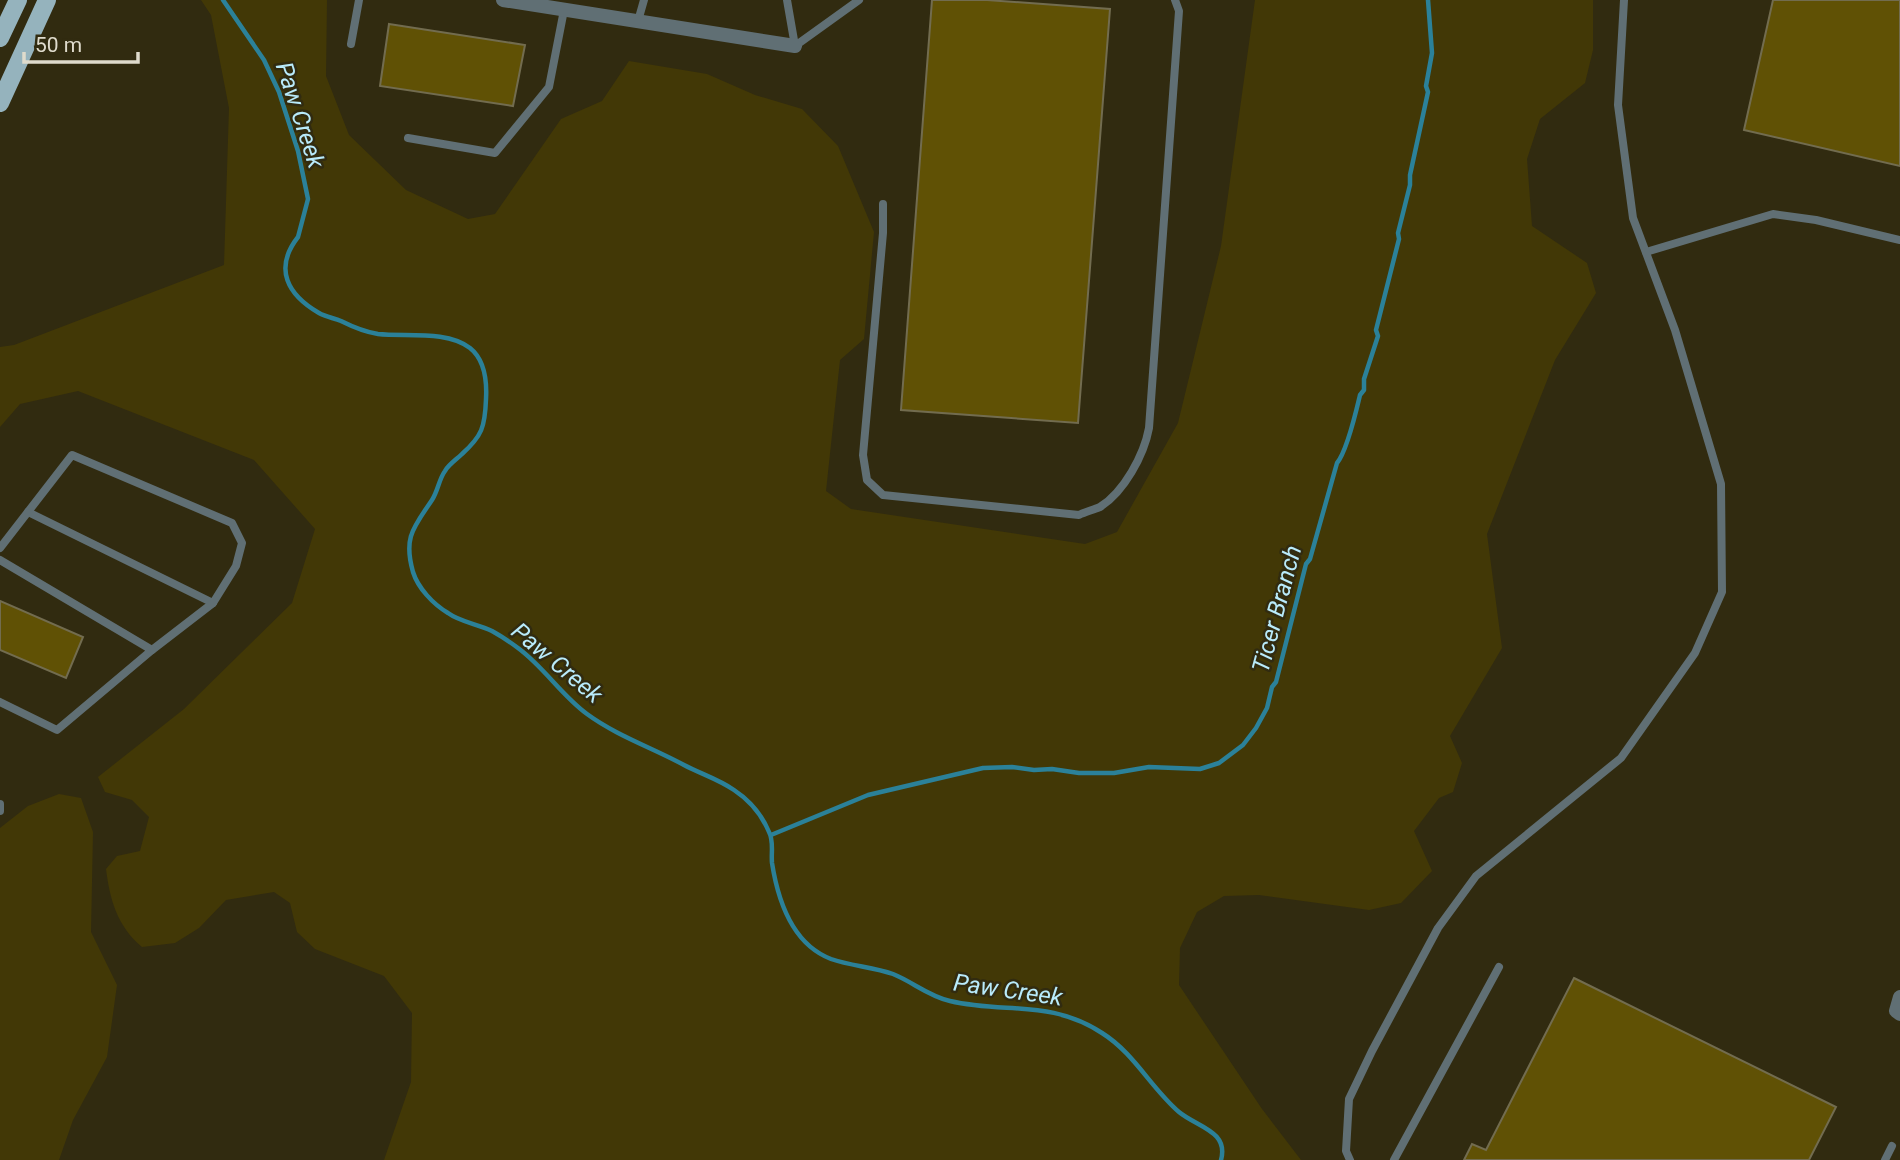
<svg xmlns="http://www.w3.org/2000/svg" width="1900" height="1160" font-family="Roboto,sans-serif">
  <rect width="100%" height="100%" fill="#312b10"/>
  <!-- green -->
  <g fill="#423806">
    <path d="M201 0H327L326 76 349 135 406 190 468 219 495 214 561 119 602 101 629 61 707 74 755 95 802 109 838 146 874 232 864 339 840 360 826 491 851 509 1085 544 1117 532 1178 423 1221 246 1255 0H1593V50L1585 83 1540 119 1527 159 1532 226 1587 263 1596 293 1555 360 1487 534 1502 648 1450 736 1462 763 1453 792 1439 798 1414 831 1432 871 1401 903 1369 910 1259 895 1224 896 1197 912 1180 948 1179 985 1262 1109 1301 1160H384L411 1082 412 1013 384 976 315 949 297 932 290 903 274 892 226 900 199 928 175 943 142 947C117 926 110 900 106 869L117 856 140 851 149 817 132 800 105 792 98 777 184 709 292 603 315 529 254 460 78 391 20 404 0 427V347L14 345 224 265 229 108 211 15Z"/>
    <path d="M59 794 81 798 93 832 91 932 117 985 107 1057 73 1120 59 1160H0V828L28 806Z"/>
  </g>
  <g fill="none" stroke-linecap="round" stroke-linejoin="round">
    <!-- stream -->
    <g stroke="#2b8199" stroke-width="4.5">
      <path d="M223 0 264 60 279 92 298 151 308 199 298 237C273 269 288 295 319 313 326 317 334 318 341 321 353 327 365 332 378 334 406 337 447 330 470 348 485 360 487 381 486 399 485 427 482 436 462 454 457 459 448 465 445 471 439 479 438 491 432 500 414 527 403 537 413 572 418 588 433 604 448 613 460 622 478 624 492 631 501 636 510 642 518 648 544 667 561 695 587 714 617 736 653 748 684 765 701 774 718 779 734 790 749 800 762 815 769 832 774 841 771 852 772 863 778 901 792 944 831 959 851 966 873 967 893 974 913 982 928 996 950 1001 1005 1014 1050 999 1102 1033 1134 1053 1151 1088 1179 1112 1197 1127 1229 1131 1221 1160"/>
      <path d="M771 835 868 795 983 768 1012 767 1034 770 1052 769 1079 773H1114L1149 767 1200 769 1219 763 1243 745 1256 728 1267 708 1272 687 1276 682 1306 564 1310 559 1337 463C1347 451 1356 412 1360 395L1364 390V379L1378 336 1376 330 1399 239 1398 233 1410 185V175L1428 92 1426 86 1432 53 1428 0"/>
    </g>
  </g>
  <!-- building -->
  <g fill="#605105" stroke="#726c4f" stroke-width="2">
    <path d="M932 0H987L1110 9 1078 423 901 410Z"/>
    <path d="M1773 0H1900V166L1744 130Z"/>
    <path d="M389 24 525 45 513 106 380 86Z"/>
    <path d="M0 601 83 637 66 678 0 650Z"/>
    <path d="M1574 978 1836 1107 1809 1160H1464L1472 1144 1486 1150Z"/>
  </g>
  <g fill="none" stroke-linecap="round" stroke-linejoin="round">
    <!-- service -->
    <g stroke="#606f74" stroke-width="8">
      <path d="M787 0 795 46 859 0"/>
      <path d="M638 21 644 0"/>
      <path d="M351 44 359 0"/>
      <path d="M408 138 495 153 549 87 564 10"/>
      <path d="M883 204V233L863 455 867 480 883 495 1079 515C1085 512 1093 510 1100 507 1124 492 1144 455 1149 428L1179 11 1175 0"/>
      <path d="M1646 252 1773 214 1816 220 1900 240"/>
      <path d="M28 512 213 603"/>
      <path d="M0 548 72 455 232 523 242 543 236 566 213 603 152 650"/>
      <path d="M0 560 152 650 57 730 0 702"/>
      <path d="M0 804V811"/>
      <path d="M1350 1160 1346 1151 1349 1099 1372 1051 1438 928 1476 876 1621 758 1695 653 1722 592 1721 484 1675 330 1633 218 1618 105 1624 0"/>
      <path d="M1394 1160 1499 967"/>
      <path d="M1885 1160 1892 1146"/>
    </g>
    <!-- minor -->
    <g stroke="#606f74" stroke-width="14">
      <path d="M503 0 795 46"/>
      <path d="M1900 997 1896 1011 1900 1014"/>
    </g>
    <!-- primary -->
    <g stroke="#95b3bd" stroke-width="18">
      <path d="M0 38 18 0"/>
      <path d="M0 103 47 0"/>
    </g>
  </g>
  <g text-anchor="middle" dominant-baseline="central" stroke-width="5" stroke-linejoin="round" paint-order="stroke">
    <!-- water labels -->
    <g font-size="24" font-style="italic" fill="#b9ebfb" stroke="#312b10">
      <text transform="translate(300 115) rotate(72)">Paw Creek</text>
      <text transform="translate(1277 609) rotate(-75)">Ticer Branch</text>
      <text transform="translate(557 663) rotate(40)">Paw Creek</text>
      <text transform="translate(1008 990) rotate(8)">Paw Creek</text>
    </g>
  </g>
  <!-- scale -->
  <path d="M24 52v10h114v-10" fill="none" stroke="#dfdbcc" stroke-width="3.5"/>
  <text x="35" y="52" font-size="21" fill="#dfdbcc" stroke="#312b10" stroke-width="5" paint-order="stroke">50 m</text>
</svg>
